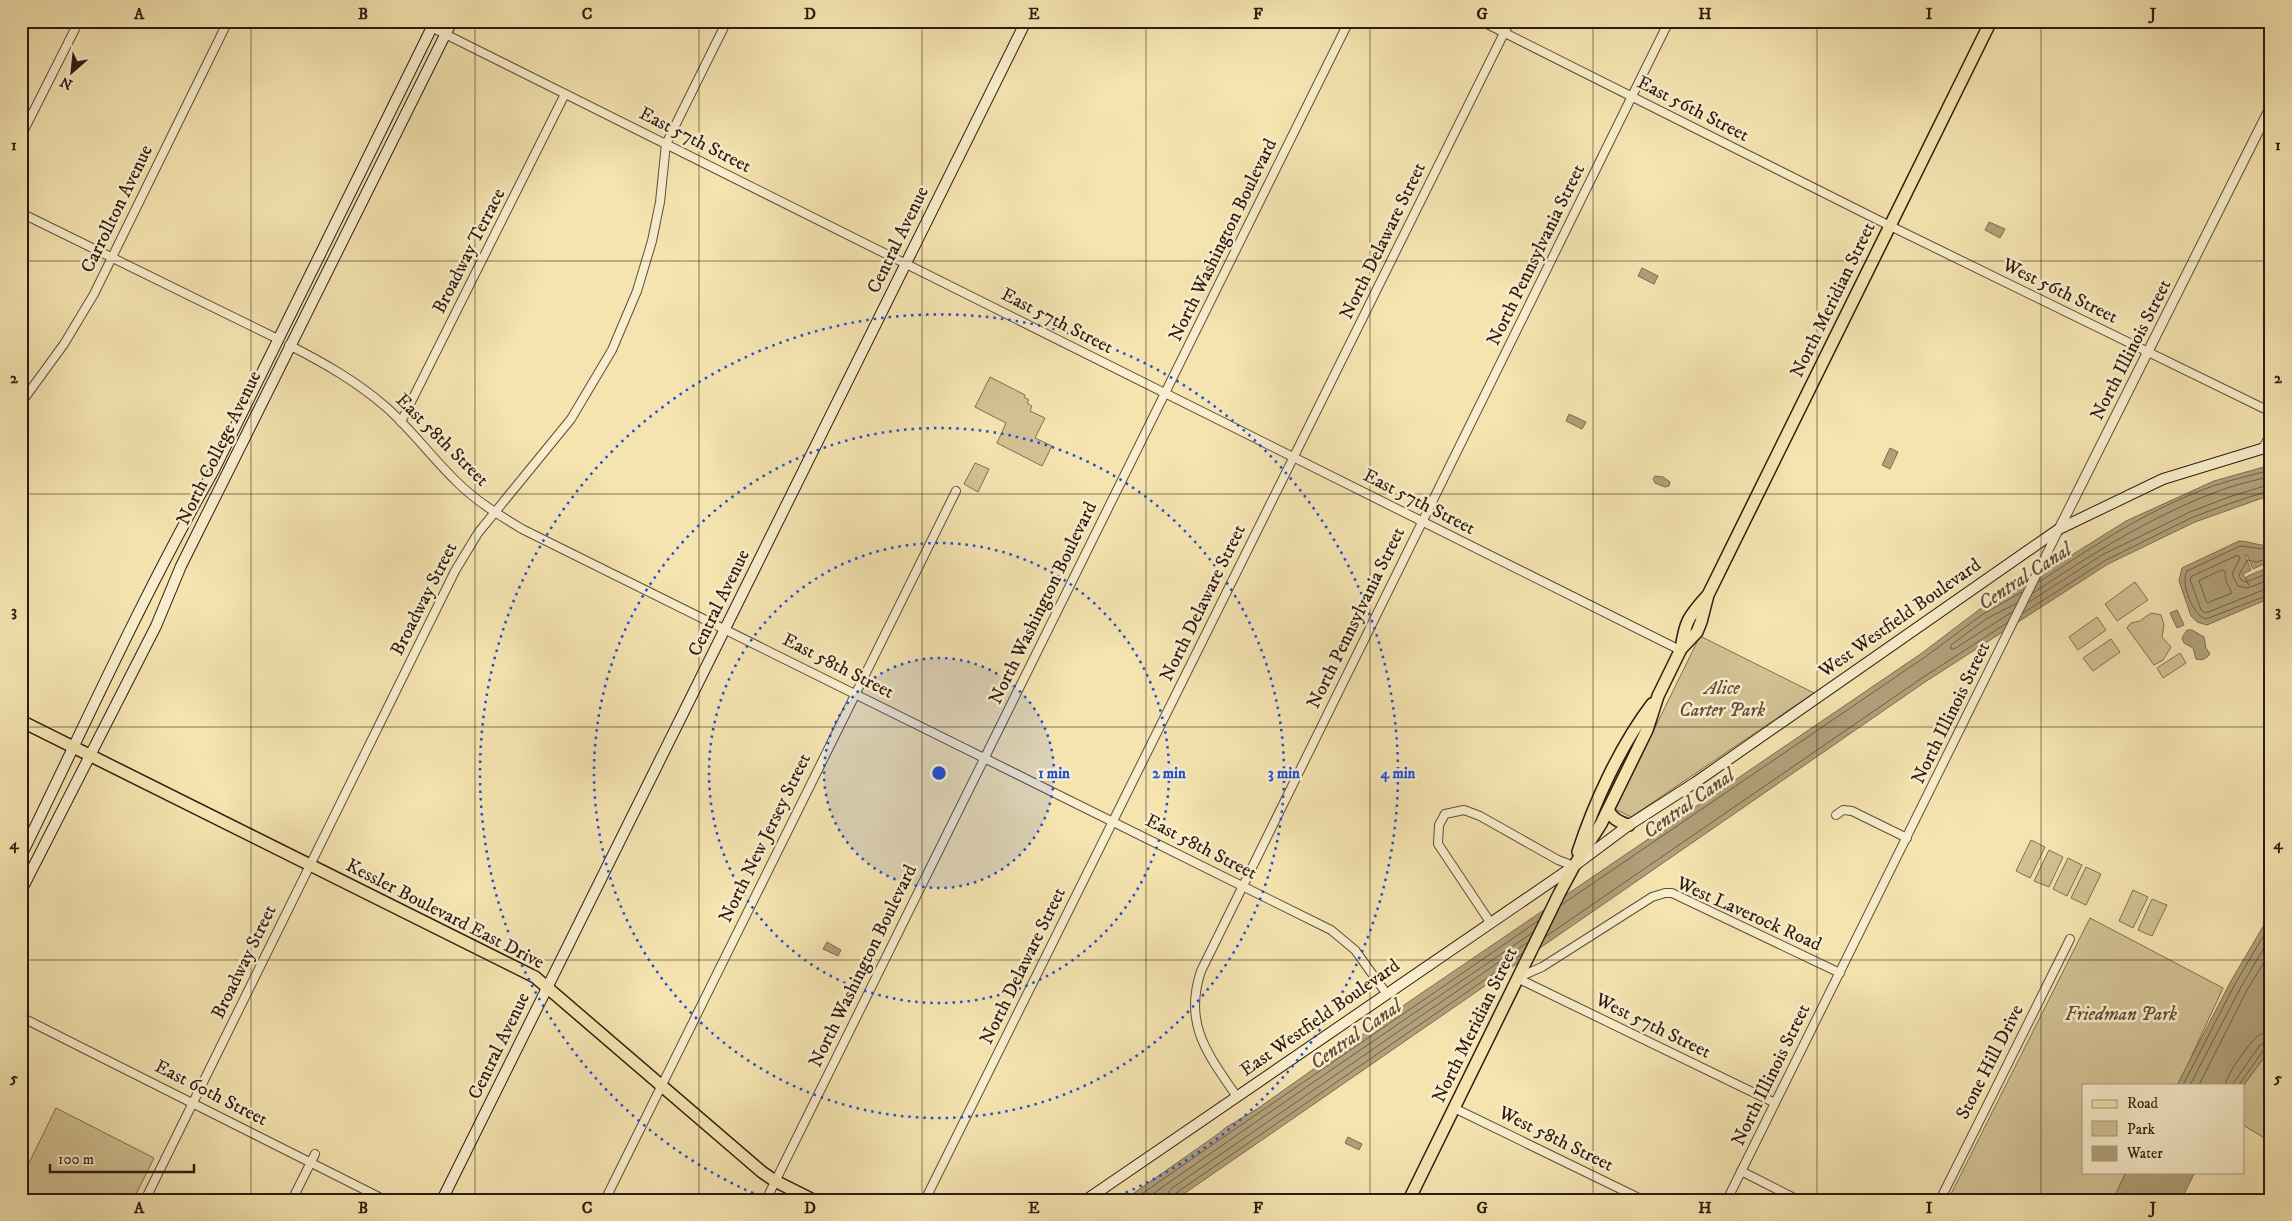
<svg xmlns="http://www.w3.org/2000/svg" width="2292" height="1221" font-family="'IM FELL DW Pica',serif">
  <rect width="100%" height="100%" fill="#f5e4b0"/>
  <filter id="stains"><feTurbulence type="fractalNoise" baseFrequency=".004" numOctaves="4"/><feColorMatrix values="0 0 0 0 .2 0 0 0 0 .09 0 0 0 0 .02 0 0 0 .5 -.17"/></filter>
  <radialGradient id="worn" r=".72"><stop offset=".6" stop-color="#630" stop-opacity="0"/><stop offset="1" stop-color="#630" stop-opacity=".3"/></radialGradient>
  <!-- green -->
  <g fill="#d3c295" stroke="#806e52">
    <path d="M990 377 1025 395 1024 397 1029 400 1027 403 1032 406 1030 411 1045 418 1035 438 1052 446 1042 466 997 443 1006 423 975 407Z"/>
    <path d="M975 463 989 469 978 492 964 484Z"/>
    <path d="M2135 582 2148 600 2117 621 2105 604Z"/>
    <path d="M2151 613 2161 615 2164 625 2162 637 2171 647 2163 660 2154 665 2127 628 2131 623 2140 621Z"/>
    <path d="M2097 617 2106 630 2078 650 2069 637Z"/>
    <path d="M1700 636 1814 693 1631 817 1615 809Z"/>
    <path d="M2111 639 2120 652 2093 671 2083 658Z"/>
    <path d="M2180 653 2186 663 2163 678 2157 668Z"/>
    <path d="M1644 719 1647 720 1599 817 1596 816Z"/>
    <path d="M2031 840 2045 847 2030 878 2016 871Z"/>
    <path d="M2049 850 2063 857 2049 887 2034 881Z"/>
    <path d="M2068 858 2082 865 2067 896 2053 889Z"/>
    <path d="M2086 867 2101 874 2086 905 2071 898Z"/>
    <path d="M2133 890 2148 897 2133 928 2119 921Z"/>
    <path d="M2152 899 2167 905 2152 936 2138 930Z"/>
    <path d="M2090 918 2223 988 2182 1077 2177 1085H2083V1172H2126L2113 1200H1948Z"/>
    <path d="M2271 1048V1142L2243 1125V1086Z"/>
    <path d="M56 1108 154 1158 133 1200H21V1179Z"/>
  </g>
  <!-- water -->
  <g fill="#b1a07a" stroke="#7c6b50">
    <path d="M1989 222 2005 229 2000 238 1985 230Z"/>
    <path d="M1642 268 1658 276 1654 284 1638 276Z"/>
    <path d="M1569 414 1586 422 1582 429 1566 421Z"/>
    <path d="M1890 448 1898 452 1890 469 1882 465Z"/>
    <path d="M2271 465V495L2195 522 2108 564 1925 682 1175 1200H1124L1218 1134 1225 1128 1257 1109 1410 1001 1922 653 1980 609 2016 590 2126 521 2214 481Z"/>
    <path d="M1655 476 1663 477 1670 482 1669 486 1665 487 1655 483 1653 479Z"/>
    <path d="M2239 541C2250 541 2260 547 2271 545V561L2253 569 2247 555H2245L2251 570 2243 574 2249 586 2246 577 2271 566V596L2268 599 2207 625 2197 622 2191 616 2179 581 2182 568Z"/>
    <path d="M2177 610 2184 625 2177 628 2170 613Z"/>
    <path d="M2187 630H2192L2204 637 2206 648 2210 654C2206 659 2202 661 2196 659L2193 648 2184 643 2182 638Z"/>
    <path d="M2271 913V1048L2243 1086V1085H2177L2231 981Z"/>
    <path d="M827 942 841 950 838 956 823 949Z"/>
    <path d="M1348 1137 1362 1144 1359 1150 1345 1143Z"/>
    <path d="M2126 1172H2195L2181 1200H2113Z"/>
  </g>
  <g fill="none" stroke-linecap="round" stroke-linejoin="round">
    <!-- shore -->
    <g stroke="#6f5e45" stroke-width="1">
      <path d="M2271 550 2240 546 2187 571C2180 583 2193 616 2206 619L2271 594"/>
      <path d="M2271 557 2257 562 2247 560 2239 575 2241 580 2246 582 2271 572"/>
      <path d="M2222 570 2225 571 2226 581 2232 593 2207 603 2199 581Z"/>
      <path d="M2271 579 2248 588 2238 586 2232 574 2240 558 2238 555 2192 576 2190 579 2201 610 2206 613 2271 587"/>
      <path d="M2039 582C2095 545 2152 507 2216 485 2234 479 2252 475 2271 470"/>
      <path d="M2033 593C2092 554 2150 517 2216 492 2233 485 2253 481 2271 476"/>
      <path d="M2029 602 2102 555 2190 512 2229 497 2271 484"/>
      <path d="M2012 612 1954 649H1951V645L1986 619 2017 603"/>
      <path d="M2023 613 2106 560 2193 517 2231 503 2271 490"/>
      <path d="M1561 905 1925 657 1983 614 2022 592"/>
      <path d="M1545 937 1922 678 2007 623"/>
      <path d="M2183 1085 2235 984 2271 923"/>
      <path d="M2190 1085 2241 987 2271 936"/>
      <path d="M2199 1085 2247 990 2271 951"/>
      <path d="M2225 1085C2227 1074 2250 1041 2259 1035 2263 1033 2266 1033 2271 1032"/>
      <path d="M2232 1085 2260 1045 2271 1040"/>
      <path d="M2239 1085 2265 1048 2271 1046"/>
      <path d="M1133 1200C1267 1106 1403 1015 1538 921"/>
      <path d="M1144 1200C1272 1110 1402 1021 1532 933"/>
      <path d="M1167 1200 1168 1193 1172 1188 1528 942"/>
      <path d="M1173 1200 1176 1193 1522 954"/>
    </g>
    <!-- minor casing -->
    <g stroke="#5f4d38" stroke-width="10">
      <g id="minor">
        <path d="M419 21 1680 650"/>
        <path d="M1481 21 1878 220 2271 412"/>
        <path d="M21 136 79 21"/>
        <path d="M21 213 278 339"/>
        <path d="M289 345C324 363 356 381 386 407 412 430 432 458 457 482 476 501 499 515 522 529L1331 930 1355 950 1386 993"/>
        <path d="M21 403 64 344 94 294 228 21"/>
        <path d="M401 422 565 94"/>
        <path d="M2263 448 2271 433"/>
        <path d="M1836 815 1843 810 1852 811 1907 838"/>
        <path d="M1490 922 1438 844 1439 825 1445 814 1464 810 1480 816 1558 860 1574 866"/>
        <path d="M1517 978 1542 967 1652 897 1665 893H1672L1840 973"/>
        <path d="M1517 978 1775 1103"/>
        <path d="M21 1017 385 1200"/>
        <path d="M1237 1097C1208 1054 1183 1025 1201 971L1669 21"/>
        <path d="M1454 1108 1643 1200"/>
        <path d="M1741 1171 1798 1200"/>
        <path d="M145 1200 455 571 478 533 571 419 612 350 637 291 652 241 660 202 666 144 727 21"/>
        <path d="M292 1200 315 1154"/>
        <path d="M605 1200 956 491"/>
        <path d="M766 1200 1349 21"/>
        <path d="M925 1200 1510 21"/>
        <path d="M1727 1200 2059 529"/>
        <path d="M1940 1200 2070 939"/>
      </g>
    </g>
    <!-- tertiary casing -->
    <g stroke="#5f4d38" stroke-width="11">
      <path id="tertiary" d="M2059 529 2271 106"/>
    </g>
    <!-- secondary casing -->
    <g stroke="#2d1b10" stroke-width="12">
      <g id="secondary">
        <path d="M21 856C84 727 143 595 214 470L435 21"/>
        <path d="M21 891 156 626 181 566 452 21"/>
        <path d="M442 1200 1026 21"/>
        <path d="M1086 1200 1574 866 1629 825 1696 782 2059 529 2163 479 2271 446"/>
      </g>
    </g>
    <!-- primary casing -->
    <g stroke="#2d1b10" stroke-width="14">
      <g id="primary">
        <path d="M1681 649C1685 622 1688 617 1707 596"/>
        <path d="M21 721 535 977 762 1172 775 1181 813 1200"/>
        <path d="M1608 810C1612 818 1620 823 1629 825"/>
        <path d="M1578 852C1594 803 1620 746 1652 704"/>
        <path d="M1409 1200 1559 894 1574 866 1601 824 1647 730 1658 696 1681 649 1697 632 1701 622 1708 595 1991 21"/>
      </g>
    </g>
    <!-- minor -->
    <use href="#minor" stroke="#f8edcc" stroke-width="8"/>
    <!-- tertiary -->
    <use href="#tertiary" stroke="#f8edcc" stroke-width="9"/>
    <!-- secondary -->
    <use href="#secondary" stroke="#f8edcc" stroke-width="10"/>
    <!-- primary -->
    <use href="#primary" stroke="#f5e4b0" stroke-width="11"/>
  </g>
  <!-- grid -->
  <path fill="none" stroke="#2d1b10" stroke-width="1" stroke-opacity="0.55" d="M251 21V1200M475 21V1200M699 21V1200M922 21V1200M1146 21V1200M1370 21V1200M1593 21V1200M1817 21V1200M2041 21V1200M21 261H2271M21 494H2271M21 727H2271M21 960H2271"/>
  <!-- distance rings -->
  <circle cx="939" cy="773" r="115" fill="#1d4ed8" fill-opacity=".12"/>
  <g fill="none" stroke="#1d4ed8" stroke-width="2.5" stroke-dasharray="2.5 5">
    <circle cx="939" cy="773" r="115"/>
    <circle cx="939" cy="773" r="230"/>
    <circle cx="939" cy="773" r="345"/>
    <path d="M767 1199A459 459 0 1 1 1111 1199"/>
  </g>
  <g text-anchor="middle" dominant-baseline="central" stroke-width="5" stroke-linejoin="round" paint-order="stroke">
    <!-- street labels -->
    <g font-size="19" fill="#2d1b10" stroke="#f8edcc">
      <text transform="translate(1693 109) rotate(27)">East 56th Street</text>
      <text transform="translate(695 140) rotate(27)">East 57th Street</text>
      <text transform="translate(117 209) rotate(-64)">Carrollton Avenue</text>
      <text transform="translate(898 240) rotate(-64)">Central Avenue</text>
      <text transform="translate(1223 240) rotate(-64)">North Washington Boulevard</text>
      <text transform="translate(1383 241) rotate(-64)">North Delaware Street</text>
      <text transform="translate(469 251) rotate(-63)">Broadway Terrace</text>
      <text transform="translate(1536 255) rotate(-64)">North Pennsylvania Street</text>
      <text transform="translate(2060 291) rotate(26)">West 56th Street</text>
      <text transform="translate(1833 300) rotate(-64)">North Meridian Street</text>
      <text transform="translate(1057 321) rotate(27)">East 57th Street</text>
      <text transform="translate(2131 350) rotate(-63)">North Illinois Street</text>
      <text transform="translate(442 440) rotate(45)">East 58th Street</text>
      <text transform="translate(219 448) rotate(-64)">North College Avenue</text>
      <text transform="translate(1419 502) rotate(27)">East 57th Street</text>
      <text transform="translate(424 599) rotate(-63)">Broadway Street</text>
      <text transform="translate(719 603) rotate(-64)">Central Avenue</text>
      <text transform="translate(1043 603) rotate(-64)">North Washington Boulevard</text>
      <text transform="translate(1203 603) rotate(-64)">North Delaware Street</text>
      <text transform="translate(1356 618) rotate(-64)">North Pennsylvania Street</text>
      <text transform="translate(1900 618) rotate(-35)">West Westfield Boulevard</text>
      <text transform="translate(838 666) rotate(27)">East 58th Street</text>
      <text transform="translate(1951 713) rotate(-64)">North Illinois Street</text>
      <text transform="translate(765 838) rotate(-64)">North New Jersey Street</text>
      <text transform="translate(1201 847) rotate(27)">East 58th Street</text>
      <text transform="translate(445 914) rotate(27)">Kessler Boulevard East Drive</text>
      <text transform="translate(1749 914) rotate(24)">West Laverock Road</text>
      <text transform="translate(244 962) rotate(-64)">Broadway Street</text>
      <text transform="translate(863 966) rotate(-64)">North Washington Boulevard</text>
      <text transform="translate(1023 966) rotate(-64)">North Delaware Street</text>
      <text transform="translate(1320 1018) rotate(-35)">East Westfield Boulevard</text>
      <text transform="translate(1475 1025) rotate(-64)">North Meridian Street</text>
      <text transform="translate(1653 1026) rotate(26)">West 57th Street</text>
      <text transform="translate(499 1046) rotate(-64)">Central Avenue</text>
      <text transform="translate(1990 1062) rotate(-63)">Stone Hill Drive</text>
      <text transform="translate(1771 1075) rotate(-64)">North Illinois Street</text>
      <text transform="translate(211 1093) rotate(27)">East 60th Street</text>
      <text transform="translate(1556 1139) rotate(26)">West 58th Street</text>
    </g>
    <!-- park labels -->
    <g font-size="19" font-style="italic" fill="#5f4d38" stroke="#f8edcc">
      <text x="1722" y="688">Alice<tspan x="1722" dy="22">Carter Park</tspan></text>
      <text x="2121" y="1014">Friedman Park</text>
    </g>
    <!-- water labels -->
    <g font-size="20" font-style="italic" fill="#62503a" stroke="#f8edcc">
      <text transform="translate(2025 577) rotate(-33)">Central Canal</text>
      <text transform="translate(1689 804) rotate(-35)">Central Canal</text>
      <text transform="translate(1356 1035) rotate(-35)">Central Canal</text>
    </g>
  </g>
  <circle cx="939" cy="773" r="8" fill="#1d4ed8" stroke="#f8edcc" stroke-width="2.5"/>
  <g font-size="15" text-anchor="middle" font-weight="bold" fill="#1d4ed8" stroke="#f8edcc" stroke-width="5" stroke-linejoin="round" paint-order="stroke">
    <text x="1054" y="778">1 min</text>
    <text x="1169" y="778">2 min</text>
    <text x="1284" y="778">3 min</text>
    <text x="1398" y="778">4 min</text>
  </g>
  <!-- margin -->
  <rect width="2292" height="1221" fill="none" stroke="#f5e4b0" stroke-width="55"/>
  <!-- legend -->
  <rect x="2082" y="1084" width="162" height="90" fill="#f8edcc" stroke="#a79981"/>
  <rect x="2092" y="1100" width="25" height="8" fill="#f5e4b0" stroke="#a79981"/>
  <text x="2127" y="1108" font-size="15" fill="#2d1b10">Road</text>
  <rect x="2092" y="1121" width="25" height="15" fill="#d3c295" stroke="#a79981"/>
  <text x="2127" y="1134" font-size="15" fill="#2d1b10">Park</text>
  <rect x="2092" y="1146" width="25" height="15" fill="#b1a07a" stroke="#a79981"/>
  <text x="2127" y="1158" font-size="15" fill="#2d1b10">Water</text>
  <!-- north arrow -->
  <g transform="translate(72 72) rotate(207)" stroke="#f8edcc" stroke-width="4" paint-order="stroke">
  <path d="M0-4L9 19L0 12L-9 19Z" fill="#2d1b10"/>
  <text y="-8" font-size="14" font-weight="bold" text-anchor="middle" fill="#2d1b10">N</text>
  </g>
  <!-- scale -->
  <path d="M50 1164v8h144v-8" fill="none" stroke="#2d1b10" stroke-width="2.5"/>
  <text x="58" y="1164" font-size="15" fill="#2d1b10" stroke="#f8edcc" stroke-width="4" paint-order="stroke">100 m</text>
  <rect x="28" y="28" width="2236" height="1166" fill="none" stroke="#2d1b10" stroke-width="2"/>
  <g font-size="16" text-anchor="middle" font-weight="bold" fill="#2d1b10">
    <text x="139" y="19">A</text>
    <text x="363" y="19">B</text>
    <text x="587" y="19">C</text>
    <text x="810" y="19">D</text>
    <text x="1034" y="19">E</text>
    <text x="1258" y="19">F</text>
    <text x="1482" y="19">G</text>
    <text x="1705" y="19">H</text>
    <text x="1929" y="19">I</text>
    <text x="2153" y="19">J</text>
    <text x="14" y="150">1</text>
    <text x="2278" y="150">1</text>
    <text x="14" y="383">2</text>
    <text x="2278" y="383">2</text>
    <text x="14" y="616">3</text>
    <text x="2278" y="616">3</text>
    <text x="14" y="849">4</text>
    <text x="2278" y="849">4</text>
    <text x="14" y="1083">5</text>
    <text x="2278" y="1083">5</text>
    <text x="139" y="1213">A</text>
    <text x="363" y="1213">B</text>
    <text x="587" y="1213">C</text>
    <text x="810" y="1213">D</text>
    <text x="1034" y="1213">E</text>
    <text x="1258" y="1213">F</text>
    <text x="1482" y="1213">G</text>
    <text x="1705" y="1213">H</text>
    <text x="1929" y="1213">I</text>
    <text x="2153" y="1213">J</text>
  </g>
  <rect width="100%" height="100%" filter="url(#stains)"/>
  <rect width="100%" height="100%" fill="url(#worn)"/>
</svg>
